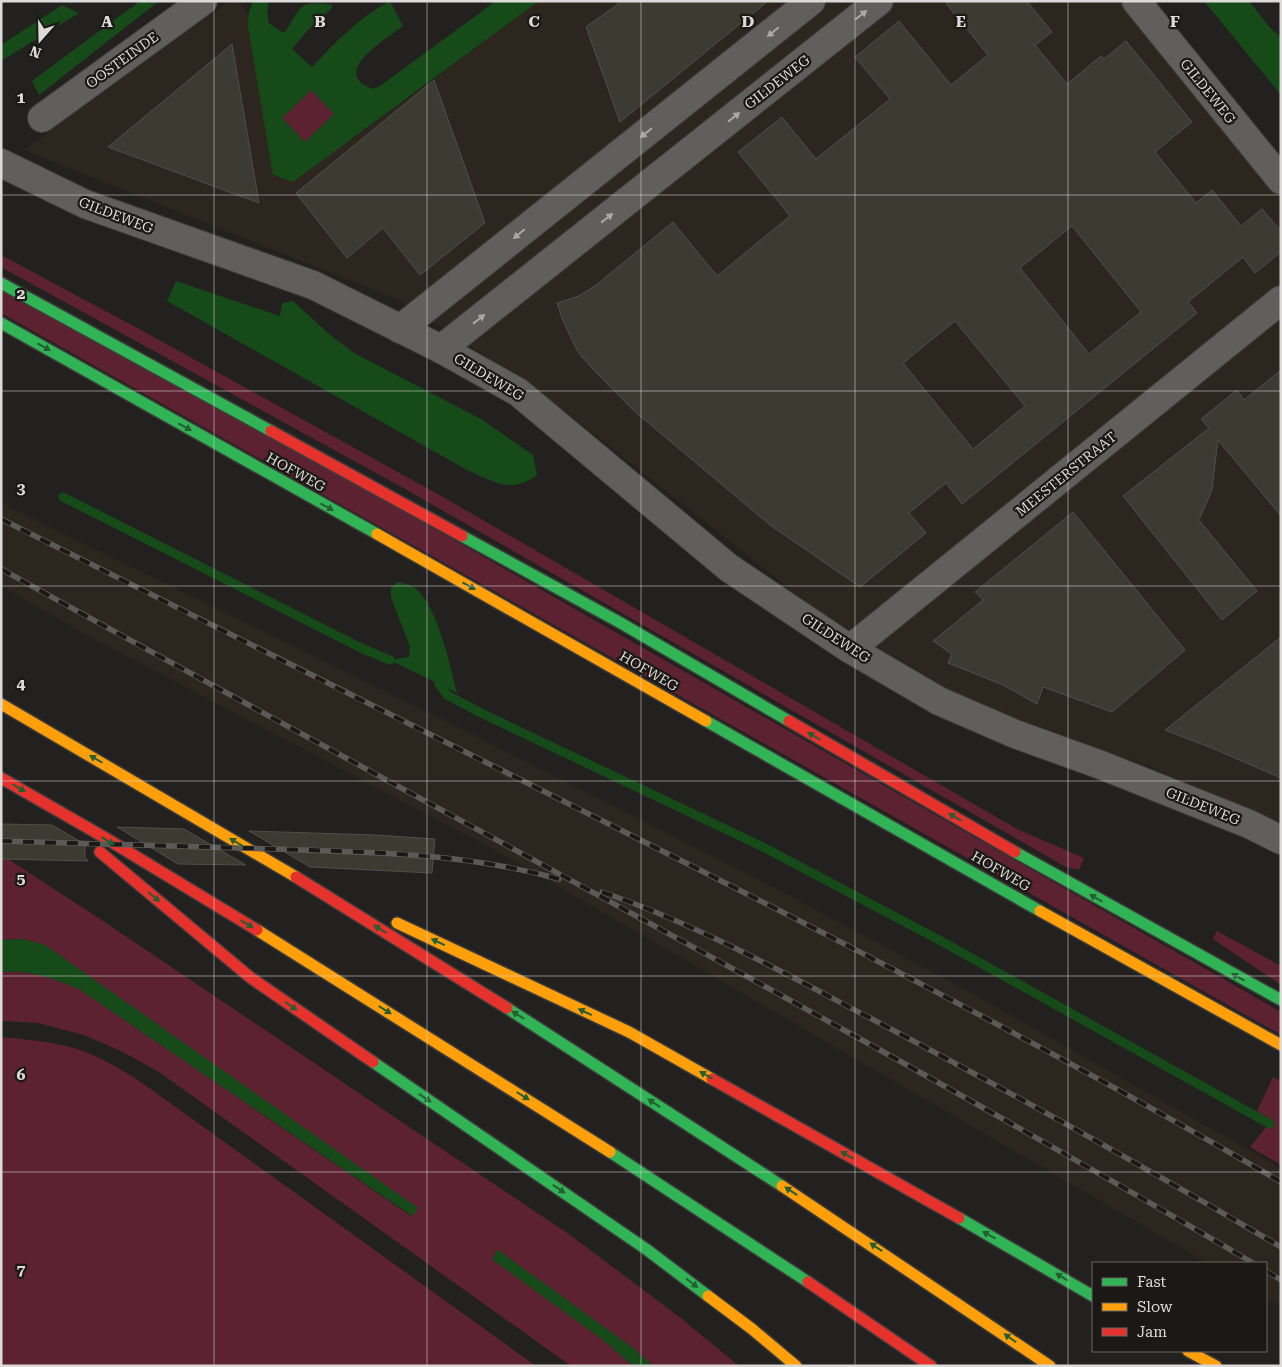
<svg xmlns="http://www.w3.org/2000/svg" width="1282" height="1367" font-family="'Roboto Serif',serif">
  <rect width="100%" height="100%" fill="#23211f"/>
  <!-- built -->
  <g fill="#2c261e">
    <path d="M230 1H238L350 141 539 1H1140L1281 178V826L1149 766 974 704 818 611 538 390 401 301 24 150Z"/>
    <path d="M1 503 456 726 796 899 971 993 1281 1168V1306L1266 1298V1263H1207L506 856 83 633 1 586Z"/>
  </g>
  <!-- green -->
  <g fill="#5c2232">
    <path d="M311 90 334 114 305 142 282 118Z"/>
    <path d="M1 255 141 330 443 497 1017 829 1084 858 1079 870 1066 867 398 485 1 267Z"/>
    <path d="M1 289 249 423 1281 1012V1035L1 313Z"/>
    <path d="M1 859H8L97 917 570 1235 682 1319 739 1366H653L633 1348 498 1250 492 1259 603 1340 633 1366H571L159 1072 121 1051 84 1035 38 1023 1 1021V972C29 969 54 979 79 989L411 1216 417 1208 45 945 23 939 1 940Z"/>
    <path d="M1217 931 1281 966V985L1213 939Z"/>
    <path d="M1 1037C30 1040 62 1042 88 1053 108 1061 127 1073 145 1085L536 1366H1Z"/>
    <path d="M1273 1077 1281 1081V1165L1250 1147 1272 1120 1257 1111Z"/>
  </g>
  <!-- water -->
  <g fill="#164a18" fill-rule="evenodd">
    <path d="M140 1H159L39 95 32 81Z"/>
    <path d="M253 1H269L267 13 269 23 282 32H285C302 8 296 0 332 5V8L307 31 292 49 312 67C335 42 360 17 390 1L403 26C386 39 328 73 373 89L380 86 496 1H539L293 182 273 175 248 26 249 12ZM311 90 334 114 305 142 282 118Z"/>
    <path d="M1204 1H1249L1271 29 1281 37V95Z"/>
    <path d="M62 5 79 13 1 61V45Z"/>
    <path d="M176 281 280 316 282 303 293 301 330 335 354 353 481 419 533 455 537 475C511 495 493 481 467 470L167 301Z"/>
    <path d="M397 582C403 583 410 584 415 588 438 607 450 665 457 693L390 660 409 657 410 647 391 597V588Z"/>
    <path d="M23 939 45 945 418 1208 412 1216 79 989C54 979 29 969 1 972V940Z"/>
    <path d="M498 1250 633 1348 653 1366H633L603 1340 492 1259Z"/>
  </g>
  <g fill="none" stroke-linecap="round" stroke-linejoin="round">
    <!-- stream -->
    <g stroke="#164a18" stroke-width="9">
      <path d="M63 497 363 649 390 660"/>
      <path d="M439 684 447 695 483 714 761 846 941 941 1270 1124"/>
    </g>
  </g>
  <!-- building -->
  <g fill="#3c3b32" stroke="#4e4e4c" fill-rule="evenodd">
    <path d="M622 1H768L620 122 586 27Z"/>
    <path d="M944 1H1027L1052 32 1035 45 1067 84 1101 56 1104 59 1126 41 1192 122 1155 152 1196 203 1212 190 1241 226 1262 209 1281 231V252L1255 273 1243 257 1188 302 1197 313 962 504 946 483 909 513 926 533 860 587 770 525 634 411 590 366 578 352 563 321 557 303 579 296 596 285 673 222 717 276 790 216 738 152 782 117 816 159 890 99 855 57 899 21 951 85 988 55ZM1072 226 1141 312 1089 354 1020 268ZM955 321 1025 406 973 449 903 363Z"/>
    <path d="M232 44 259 203 108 147Z"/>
    <path d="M434 80 485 223 420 275 383 228 347 258 296 193Z"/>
    <path d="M1281 370V516L1218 440 1212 490 1199 520 1257 591 1222 620 1123 496 1209 428 1201 419 1237 390 1244 400Z"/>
    <path d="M1073 512 1185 650 1112 712 1043 687 1037 704 1003 685 948 663 952 654 933 641 983 600 975 592Z"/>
    <path d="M1281 637V778L1212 748 1165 730Z"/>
    <path d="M1 824 52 825 86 845 85 850V857L88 861 1 859Z"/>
    <path d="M117 827 184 829 246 865 178 864Z"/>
    <path d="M249 831 376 835 435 839 432 873 310 867Z"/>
  </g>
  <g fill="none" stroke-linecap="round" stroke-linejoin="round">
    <!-- street casing -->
    <g stroke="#3e3d3b" stroke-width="30">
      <g id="street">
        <path d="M1136 1 1281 180"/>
        <path d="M42 118 203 1"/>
        <path d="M1 163 85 204 313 285 441 349 518 392 729 568 850 649 939 701 1015 734 1101 765 1249 824 1281 840"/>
        <path d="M400 329 811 1"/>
        <path d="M441 349 879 1"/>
        <path d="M850 649 1281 300"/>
      </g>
    </g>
    <!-- fast casing -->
    <g stroke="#3e3d3b" stroke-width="14">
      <g id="fast">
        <path d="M1 283 271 431"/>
        <path d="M1 323 377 534"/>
        <path d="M462 536 619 622 789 721"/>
        <path d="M706 721 1040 911"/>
        <path d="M1015 852 1281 1000"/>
        <path d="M507 1008 782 1186"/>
        <path d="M373 1062 646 1249 708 1296"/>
        <path d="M610 1152 808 1282"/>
        <path d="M959 1218 1093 1296"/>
      </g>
    </g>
    <!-- slow casing -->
    <g stroke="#3e3d3b" stroke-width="14">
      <g id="slow">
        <path d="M377 534 706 721"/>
        <path d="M1 704 296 877"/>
        <path d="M1040 911 1281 1045"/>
        <path d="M397 923 629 1032 712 1079"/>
        <path d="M257 930 610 1152"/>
        <path d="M782 1186 1050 1366"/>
        <path d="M708 1296 752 1329 796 1366"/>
        <path d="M1188 1351 1216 1366"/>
      </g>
    </g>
    <!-- jam casing -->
    <g stroke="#3e3d3b" stroke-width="14">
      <g id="jam">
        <path d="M271 431 462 536"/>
        <path d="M789 721 1015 852"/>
        <path d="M1 778 102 836 257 930"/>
        <path d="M100 852 251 978 373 1062"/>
        <path d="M296 877 507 1008"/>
        <path d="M712 1079 959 1218"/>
        <path d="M808 1282 931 1366"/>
      </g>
    </g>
    <!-- street -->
    <use href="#street" stroke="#605f5e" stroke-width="28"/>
    <!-- fast -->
    <use href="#fast" stroke="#30b455" stroke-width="11"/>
    <!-- slow -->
    <use href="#slow" stroke="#ff9f0a" stroke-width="11"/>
    <!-- jam -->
    <use href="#jam" stroke="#e5322d" stroke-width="11"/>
    <!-- rail casing -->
    <g stroke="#5b5a58" stroke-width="5.5">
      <g id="rail">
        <path d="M1 519C189 614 377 708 565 802 806 923 1047 1046 1281 1182"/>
        <path d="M1 569C419 801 842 1021 1253 1263"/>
        <path d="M1 841C92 844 183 846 274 849 370 852 465 853 559 879"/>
        <path d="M602 892C696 924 782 972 870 1018 1009 1091 1146 1168 1281 1247"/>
        <path d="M1266 1271 1281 1280"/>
      </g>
    </g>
    <!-- rail -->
    <use href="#rail" stroke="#1b1815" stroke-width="4" stroke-dasharray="11" stroke-linecap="butt"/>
  </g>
  <!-- one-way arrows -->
  <defs><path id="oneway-solid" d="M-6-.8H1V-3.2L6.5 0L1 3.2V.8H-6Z" transform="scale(1.25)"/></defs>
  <g fill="#aba9a8">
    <use href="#oneway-solid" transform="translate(861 15) rotate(-38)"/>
    <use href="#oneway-solid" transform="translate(773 32) rotate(141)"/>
    <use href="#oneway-solid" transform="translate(734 117) rotate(-38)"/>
    <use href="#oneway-solid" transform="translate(646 133) rotate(141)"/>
    <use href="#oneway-solid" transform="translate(607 218) rotate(-38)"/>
    <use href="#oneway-solid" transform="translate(519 234) rotate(141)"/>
    <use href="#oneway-solid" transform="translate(479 319) rotate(-38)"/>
  </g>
  <g fill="#245e32">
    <use href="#oneway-solid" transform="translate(44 347) rotate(29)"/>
    <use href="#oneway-solid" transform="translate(185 427) rotate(29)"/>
    <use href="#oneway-solid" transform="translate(327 507) rotate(29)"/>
    <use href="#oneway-solid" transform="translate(469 586) rotate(29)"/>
    <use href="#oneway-solid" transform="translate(814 736) rotate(-150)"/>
    <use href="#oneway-solid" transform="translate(96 759) rotate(-150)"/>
    <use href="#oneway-solid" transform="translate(19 788) rotate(30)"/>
    <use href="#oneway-solid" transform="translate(955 817) rotate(-150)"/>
    <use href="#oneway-solid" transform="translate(108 841) rotate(31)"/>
    <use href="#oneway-solid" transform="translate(236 842) rotate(-150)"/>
    <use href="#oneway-solid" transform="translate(154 897) rotate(40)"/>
    <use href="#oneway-solid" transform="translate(1096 898) rotate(-150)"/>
    <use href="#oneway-solid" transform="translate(247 924) rotate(31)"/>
    <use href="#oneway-solid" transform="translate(380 929) rotate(-148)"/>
    <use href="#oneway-solid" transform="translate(438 942) rotate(-155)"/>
    <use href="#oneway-solid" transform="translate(1238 977) rotate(-151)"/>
    <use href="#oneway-solid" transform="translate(291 1006) rotate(35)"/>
    <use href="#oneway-solid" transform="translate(385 1010) rotate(32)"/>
    <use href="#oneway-solid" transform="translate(585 1012) rotate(-155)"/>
    <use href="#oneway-solid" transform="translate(518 1015) rotate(-148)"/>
    <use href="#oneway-solid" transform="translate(706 1075) rotate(-151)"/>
    <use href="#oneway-solid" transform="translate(523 1096) rotate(32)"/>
    <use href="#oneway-solid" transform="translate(425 1098) rotate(34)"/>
    <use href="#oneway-solid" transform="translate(654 1103) rotate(-147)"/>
    <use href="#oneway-solid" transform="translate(847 1155) rotate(-151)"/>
    <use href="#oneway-solid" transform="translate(559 1189) rotate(34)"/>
    <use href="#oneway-solid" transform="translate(791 1191) rotate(-147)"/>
    <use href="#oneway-solid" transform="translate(989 1235) rotate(-151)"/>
    <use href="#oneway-solid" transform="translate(876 1247) rotate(-147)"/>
    <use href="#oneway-solid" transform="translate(1062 1277) rotate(-149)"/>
    <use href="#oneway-solid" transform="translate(692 1283) rotate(37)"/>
    <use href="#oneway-solid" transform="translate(1010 1338) rotate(-145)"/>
  </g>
  <!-- grid -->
  <path fill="none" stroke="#dddbd9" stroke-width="1" stroke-opacity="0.55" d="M214 1V1366M427 1V1366M641 1V1366M855 1V1366M1068 1V1366M1 195H1281M1 391H1281M1 586H1281M1 781H1281M1 976H1281M1 1172H1281"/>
  <g text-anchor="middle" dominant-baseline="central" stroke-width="4.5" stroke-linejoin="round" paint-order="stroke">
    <!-- street labels -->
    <g font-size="14" fill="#dddbd9" stroke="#1b1815">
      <text transform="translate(122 60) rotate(-36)">OOSTEINDE</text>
      <text transform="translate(777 82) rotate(-38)">GILDEWEG</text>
      <text transform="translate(1208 91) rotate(51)">GILDEWEG</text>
      <text transform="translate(116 215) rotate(21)">GILDEWEG</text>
      <text transform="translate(489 377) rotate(31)">GILDEWEG</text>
      <text transform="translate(296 472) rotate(29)">HOFWEG</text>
      <text transform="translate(1066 474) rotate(-39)">MEESTERSTRAAT</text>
      <text transform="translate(836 638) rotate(33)">GILDEWEG</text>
      <text transform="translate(649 671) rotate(30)">HOFWEG</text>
      <text transform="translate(1203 806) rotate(22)">GILDEWEG</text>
      <text transform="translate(1001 871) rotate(30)">HOFWEG</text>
    </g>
  </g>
  <g font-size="16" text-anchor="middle" font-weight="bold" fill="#dddbd9" stroke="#1b1815" stroke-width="4.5" stroke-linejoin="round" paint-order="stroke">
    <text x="107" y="27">A</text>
    <text x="320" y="27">B</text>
    <text x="534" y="27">C</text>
    <text x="748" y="27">D</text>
    <text x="961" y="27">E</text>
    <text x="1175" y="27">F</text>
    <text x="21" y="103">1</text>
    <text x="21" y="299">2</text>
    <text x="21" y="494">3</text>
    <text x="21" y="689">4</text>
    <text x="21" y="884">5</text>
    <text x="21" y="1080">6</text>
    <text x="21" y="1275">7</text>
  </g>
  <!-- border -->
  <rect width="1282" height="1367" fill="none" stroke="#dddbd9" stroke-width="5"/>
  <!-- legend -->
  <rect x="1092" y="1262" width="175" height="90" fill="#1b1815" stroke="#696663"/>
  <rect x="1102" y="1278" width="25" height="8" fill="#30b455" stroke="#696663"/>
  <text x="1137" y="1287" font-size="15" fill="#dddbd9">Fast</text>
  <rect x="1102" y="1303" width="25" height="8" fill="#ff9f0a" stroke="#696663"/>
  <text x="1137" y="1312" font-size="15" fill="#dddbd9">Slow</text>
  <rect x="1102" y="1328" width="25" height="8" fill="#e5322d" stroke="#696663"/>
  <text x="1137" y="1337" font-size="15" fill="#dddbd9">Jam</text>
  <!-- north arrow -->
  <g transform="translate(40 40) rotate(200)" stroke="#1b1815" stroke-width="4" paint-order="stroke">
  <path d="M0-4L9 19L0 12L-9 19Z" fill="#dddbd9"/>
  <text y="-8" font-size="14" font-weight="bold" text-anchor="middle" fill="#dddbd9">N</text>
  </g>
</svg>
